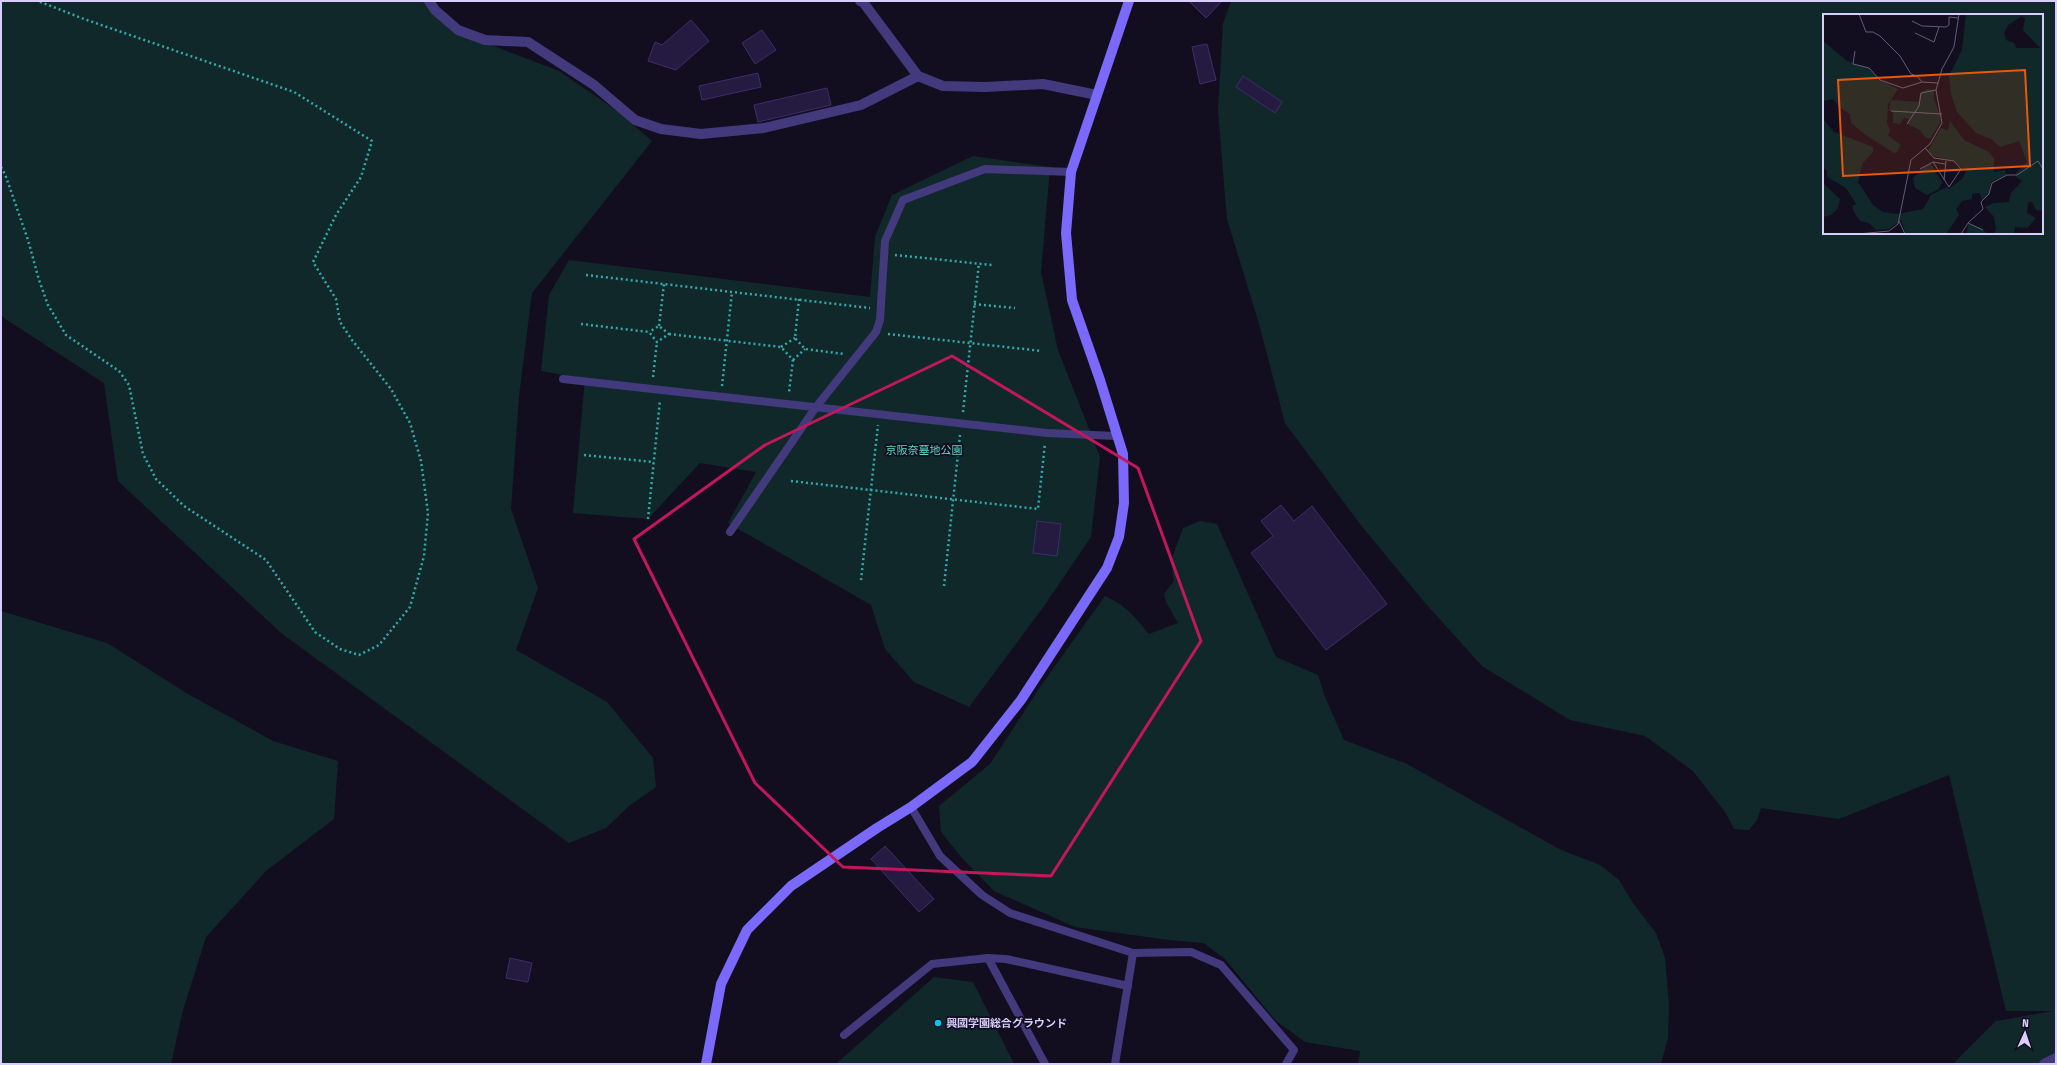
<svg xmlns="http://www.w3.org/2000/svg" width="2057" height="1065" font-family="'Fira Sans Condensed','Noto Sans JP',sans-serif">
  <rect width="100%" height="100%" fill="#120e20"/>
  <!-- green -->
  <g fill="#11282a" fill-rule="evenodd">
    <path d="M1 1H430L449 29 559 71 613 108 652 141 532 293 519 396 511 509 538 588 516 650 607 702 653 758 656 787 629 806 606 828 569 843 281 633 118 481 104 383 4 318 1 314Z"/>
    <path d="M1231 1H2056V1064H1953L1996 1021 2053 1011H2006L1949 775 1839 819 1761 808 1757 820 1749 830 1734 829 1725 812 1693 771 1645 736 1570 720 1482 666 1426 604 1360 524 1285 423 1259 324 1227 219 1218 111 1223 24ZM1824 15H2042V233H1824Z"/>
    <path d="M973 156 1050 167 1041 272 1058 350 1100 457 1091 537 1044 606 969 707 914 682 885 649 871 605 728 523 756 472 700 463 648 519 573 513 585 379 541 371 549 295 569 260 870 297 875 237 892 195Z"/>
    <path d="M1200 521 1217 524 1276 657 1318 675 1325 697 1344 740 1407 764 1561 850 1600 865 1619 880 1633 903 1656 933 1665 958 1669 1004 1668 1038 1661 1064H1358L1360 1051 1305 1042 1276 1021 1225 959 1204 943 1169 940 1075 927 994 891 962 858 941 832 939 806 990 764 1040 687 1105 596C1127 606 1134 616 1149 634L1178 623 1166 602 1164 594 1174 581 1171 561 1183 528Z"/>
    <path d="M1 611 107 643 188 694 273 741 338 761 334 819 266 871 206 937 183 1010 171 1064H1Z"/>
    <path d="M934 977 973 982 1014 1064H836Z"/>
  </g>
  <!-- building -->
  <g fill="#251a40" stroke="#3f2d6c">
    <path d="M1189 1H1222L1206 18Z"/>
    <path d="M691 20 709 41 676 70 648 61 655 42 662 45Z"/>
    <path d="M762 30 776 50 755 64 742 43Z"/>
    <path d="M1207 44 1216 80 1200 84 1192 47Z"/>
    <path d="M758 73 761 87 702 100 699 86Z"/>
    <path d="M1243 76 1282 102 1275 113 1236 87Z"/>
    <path d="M827 88 831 105 758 122 754 105Z"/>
    <path d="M1281 505 1294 521 1312 506 1387 604 1326 650 1251 553 1273 536 1261 521Z"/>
    <path d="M1037 521 1061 524 1057 556 1033 553Z"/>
    <path d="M885 846 934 899 919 912 871 859Z"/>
    <path d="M510 958 532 963 528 982 506 978Z"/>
  </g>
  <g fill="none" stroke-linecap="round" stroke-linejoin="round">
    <!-- path -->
    <g stroke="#32aaae" stroke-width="2.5" stroke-dasharray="2 3" stroke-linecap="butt">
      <path d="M1 167 5 174 28 240 39 280 48 305 66 335 119 371 129 385 143 454 156 479 184 506 266 560 315 632 340 649 359 655 379 645 410 607 424 556 428 513 421 461 410 423 391 389 352 340 340 322 336 299 313 262 336 215 361 177 372 141 294 92 84 19 38 1"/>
      <path d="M895 255 992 265"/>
      <path d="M586 275 870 308"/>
      <path d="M799 299 795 338 805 349 844 354"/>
      <path d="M974 304 1015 308"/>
      <path d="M581 324 649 332 657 342 669 334 659 326 649 332"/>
      <path d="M659 326 664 284"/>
      <path d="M669 334 781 347 793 360 789 392"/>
      <path d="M888 334 1042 351"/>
      <path d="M781 347 795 338"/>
      <path d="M793 360 805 349"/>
      <path d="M653 377 657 342"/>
      <path d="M722 386 732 292"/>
      <path d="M963 412 979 263"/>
      <path d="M584 455 654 462"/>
      <path d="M791 481 1038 509 1045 443"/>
      <path d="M648 519 660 400"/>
      <path d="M861 580 878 425"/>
      <path d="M944 586 960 435"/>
    </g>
    <!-- lane -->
    <g stroke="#433a7d" stroke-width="8">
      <path d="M563 379 1047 433 1116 436"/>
      <path d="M730 532 816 407 876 332 880 320 885 241 903 200 985 169 1071 172"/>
      <path d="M911 807 940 856 982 895 1010 913 1133 953 1191 952 1221 965 1294 1050 1286 1064"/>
      <path d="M988 958 1006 959 1128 986"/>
      <path d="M844 1035 932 964 988 958 1045 1064"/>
      <path d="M1115 1064 1133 953"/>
    </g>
    <!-- street -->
    <g stroke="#433a7d" stroke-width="10">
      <path d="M429 1 435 10 458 30 485 40 528 42 594 85 635 120 661 129 701 134 764 128 861 105 918 76"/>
      <path d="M860 1 863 2 918 76 943 86 985 87 1043 84 1097 95"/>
      <path d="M2044 1064 2056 1058"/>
    </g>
    <!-- secondary -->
    <path stroke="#7a69fa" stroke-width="10" d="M706 1064 721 984 747 930 791 886 877 828 911 807 972 762 1021 700 1107 568 1119 537 1124 503 1123 454 1100 380 1072 300 1066 233 1071 172 1129 1"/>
  </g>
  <!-- marked area -->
  <path fill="none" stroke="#c2185b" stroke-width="3" stroke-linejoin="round" d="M952 356 1138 468 1201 641 1051 876 843 867 755 783 634 539 765 445Z"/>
  <!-- markers -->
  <circle fill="#08c4ef" stroke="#120e20" stroke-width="1.5" cx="938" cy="1023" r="4"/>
  <g text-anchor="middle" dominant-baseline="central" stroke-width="3.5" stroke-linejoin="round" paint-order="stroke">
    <!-- park labels -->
    <g font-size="11" fill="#5ddac6" stroke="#120e20">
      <text x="924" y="450">京阪奈墓地公園</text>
    </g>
    <!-- poi labels -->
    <g font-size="11" font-weight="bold" fill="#d8cefd" stroke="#120e20" text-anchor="start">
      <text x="946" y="1023">興國学園総合グラウンド</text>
    </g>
  </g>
  <!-- overview -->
  <g transform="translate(1823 14)">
    <rect width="220" height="220" fill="#120e20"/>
    <path d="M143 0H220V197L213 196 209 188H205L204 199 213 204 204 214 192 213 191 220H170L173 216 171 203 162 193 171 189 186 188 188 179 199 167 193 163V159L204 148 196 127 177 133 168 125 153 119 134 98 128 80 126 62 139 36ZM199 2 202 5 200 16 217 34H193L191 29 183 26 181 19 185 11ZM0 27 24 47 46 54 56 66 75 75 65 90 64 109 67 116 65 122 78 131 74 138 71 139 44 122 28 109 27 100 17 94 10 85 0 87ZM104 75 111 76V85L117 102V109L107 125 102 123 97 116 84 110 86 105 81 104 77 110 70 109V97H66L68 86 96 88 97 79ZM0 105 11 118 50 133V138L39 150 35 168 50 191 60 198 74 200 100 195 108 181 124 173 126 175 140 164 144 154H139L131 147 110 142 105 137 118 114 125 117 127 107 141 126 166 138 171 145V158L182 156 183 161 168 168 166 180 159 187 157 179 149 180V185L139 187 133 195 136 201 123 220H83L78 206 66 215 53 216 46 209 37 207 32 200 29 192 33 190 23 174 4 163V157L0 153V128L3 130 0 127ZM105 150H108L119 168 116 175 104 181 92 174 90 164ZM0 169 17 185 15 194 8 201 0 203ZM145 210 156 213 165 220H144Z" fill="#11282a" fill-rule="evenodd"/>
    <path fill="none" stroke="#615b78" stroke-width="1" d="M36 0 43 18H50L57 22 77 42 88 60 94 62 99 68 115 69M89 7 99 12 123 13 126 11V3L135 4M92 19 111 28 116 13M32 37 30 50 46 54 57 66 80 74 99 68M68 97 119 100M84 110 96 92 98 79 113 76M110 148 122 150M97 155 110 148 126 173 138 155 131 147 111 144 102 134M121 166 123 147M76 207 82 220M145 209 160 195 158 188 166 180 169 169 184 161H194L215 147 220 155M35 220 66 217 75 210 88 146 107 130 119 109 113 76 119 55 131 33 136 0M138 220 145 209 160 216"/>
    <path fill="#e8590c" fill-opacity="0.15" stroke="#e8590c" stroke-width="2" d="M202 56 207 152 20 162 15 66Z"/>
    <rect width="220" height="220" fill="none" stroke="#d8cefd" stroke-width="2"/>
  </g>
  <!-- border -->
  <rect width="2057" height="1065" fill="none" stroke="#d8cefd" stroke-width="4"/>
  <!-- north arrow -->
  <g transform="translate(2025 1033) rotate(3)" stroke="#120e20" stroke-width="3" paint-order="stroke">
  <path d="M0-3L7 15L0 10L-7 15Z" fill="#d8cefd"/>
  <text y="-6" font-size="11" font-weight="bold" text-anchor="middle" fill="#d8cefd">N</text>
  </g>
</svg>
